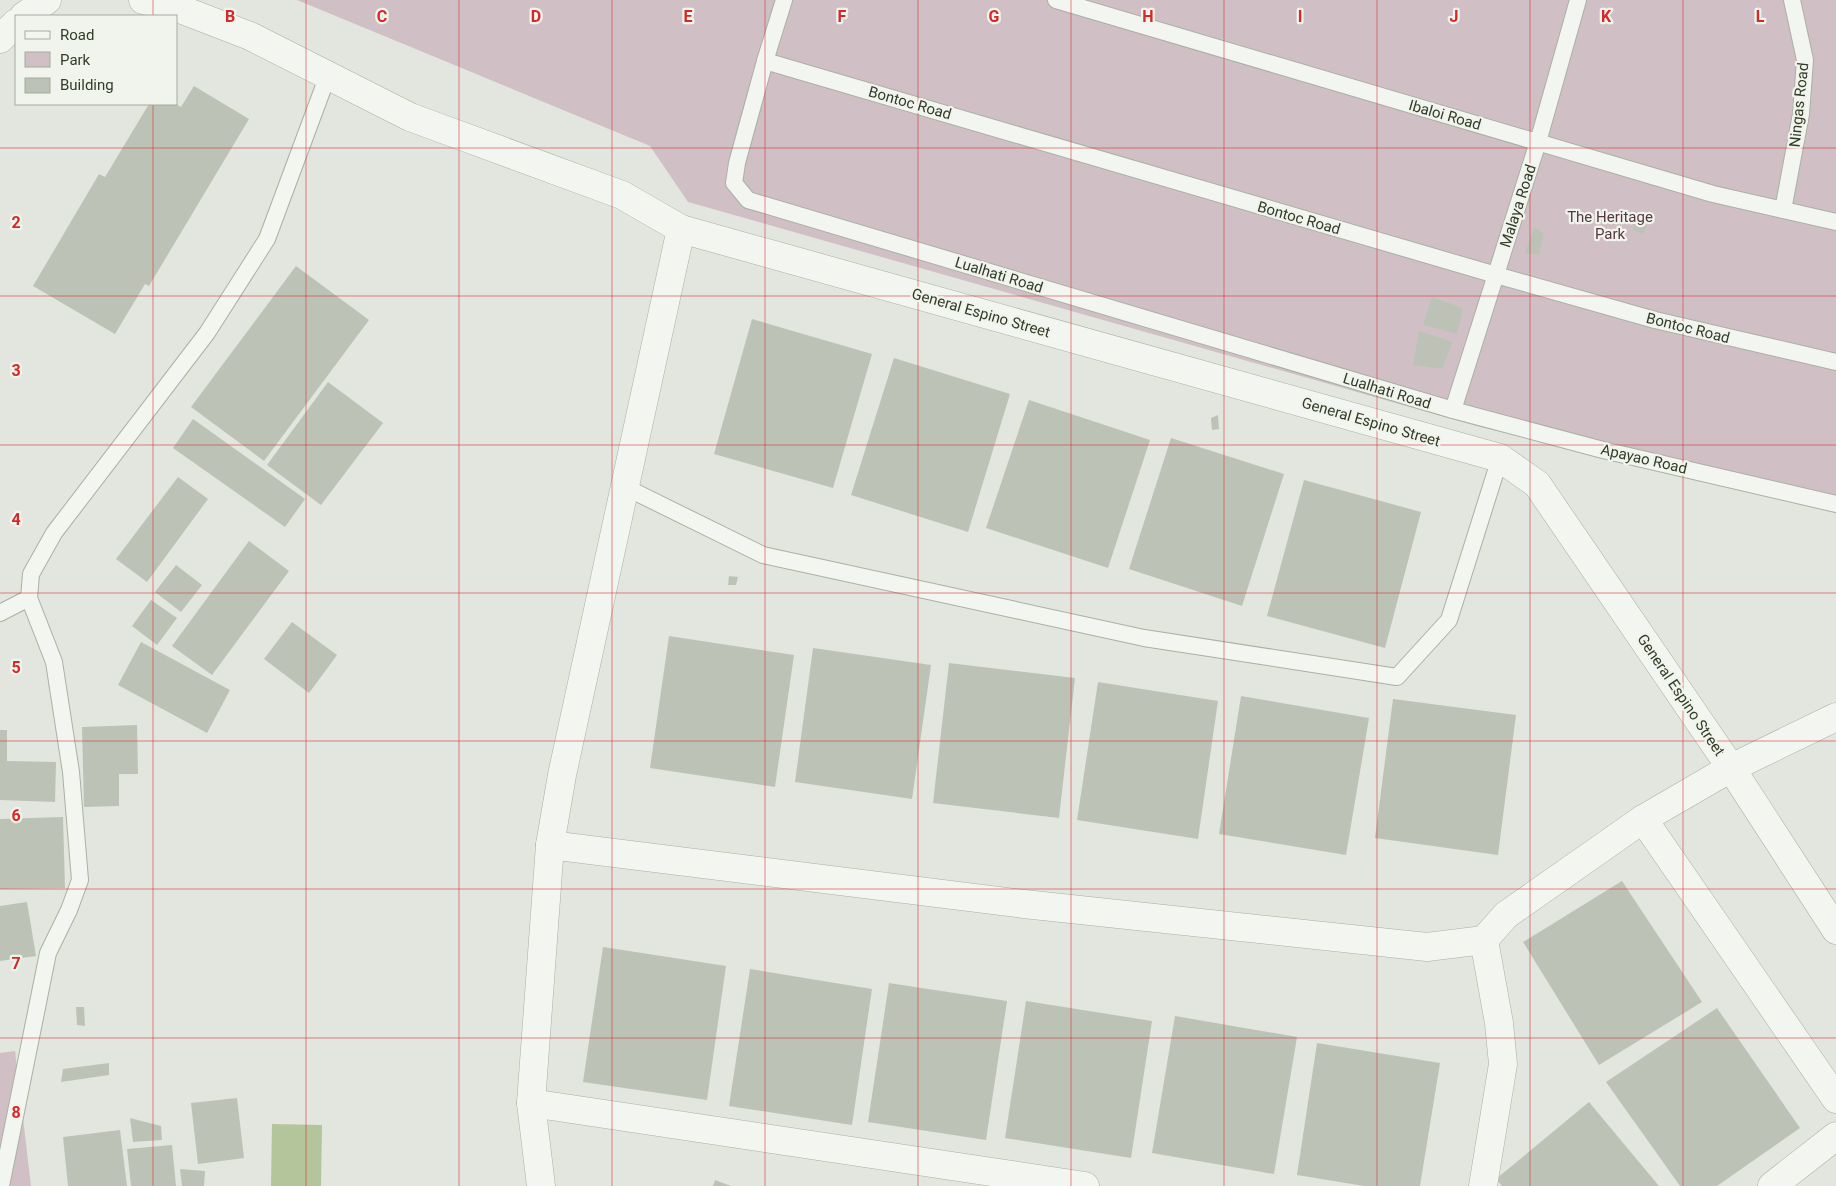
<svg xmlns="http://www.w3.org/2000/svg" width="1836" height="1186" font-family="Roboto,sans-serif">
  <rect width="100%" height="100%" fill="#e2e6de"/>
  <!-- green -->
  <g fill="#d0c0c6">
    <path d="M297 0H1836V510L1480 427 688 202 650 146Z"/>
    <path d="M15 1051 31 1186H0V1053Z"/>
  </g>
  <!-- water -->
  <path fill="#b4c49b" d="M272 1124 322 1125 321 1186H271Z"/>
  <!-- building -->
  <g fill="#bcc3b6">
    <path d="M194 86 249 119 149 286 145 284 115 334 33 286 99 174 105 177 149 104H176L181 107Z"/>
    <path d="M1638 218 1647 227 1643 234 1632 229Z"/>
    <path d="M1534 227 1544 233 1539 255 1525 253Z"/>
    <path d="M296 266 369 320 264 461 191 407Z"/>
    <path d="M1432 297 1463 308 1457 334 1423 325Z"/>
    <path d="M752 319 872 354 833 488 714 454Z"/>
    <path d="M1419 331 1453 342 1442 369 1413 365Z"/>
    <path d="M894 358 1010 394 968 532 851 495Z"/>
    <path d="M328 382 383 423 321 505 267 465Z"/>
    <path d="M1029 400 1150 440 1108 568 986 528Z"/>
    <path d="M1218 415 1219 429 1212 430 1211 418Z"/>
    <path d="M193 419 305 499 285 527 173 448Z"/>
    <path d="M1171 438 1284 474 1242 606 1129 569Z"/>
    <path d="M178 477 208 499 147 582 116 559Z"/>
    <path d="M1304 480 1421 512 1385 648 1267 616Z"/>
    <path d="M249 541 289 571 212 675 172 646Z"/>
    <path d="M176 565 202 585 181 612 155 592Z"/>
    <path d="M729 576 738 577 736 585H728Z"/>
    <path d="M151 600 177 618 157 645 132 626Z"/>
    <path d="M292 622 337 655 309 693 264 659Z"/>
    <path d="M669 636 794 655 775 787 650 768Z"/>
    <path d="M141 642 230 690 207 733 118 685Z"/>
    <path d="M813 648 931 665 912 799 795 782Z"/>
    <path d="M949 663 1075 678 1059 818 933 803Z"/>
    <path d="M1098 682 1218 701 1198 839 1077 820Z"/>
    <path d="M1241 696 1369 718 1346 855 1219 834Z"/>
    <path d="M1393 699 1516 715 1498 855 1375 838Z"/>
    <path d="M137 725 138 774H119V806L84 807 82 727Z"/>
    <path d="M0 730H7V761L56 762 55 802 0 800Z"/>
    <path d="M63 817 65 888 0 889V819Z"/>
    <path d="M1622 881 1702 1002 1599 1065 1523 942Z"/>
    <path d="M27 902 36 956 0 961V906Z"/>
    <path d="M603 947 726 966 707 1100 583 1082Z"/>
    <path d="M750 969 872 989 852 1125 729 1106Z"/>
    <path d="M889 983 1007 1001 986 1140 868 1122Z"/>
    <path d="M1026 1001 1152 1021 1131 1158 1005 1138Z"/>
    <path d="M76 1007H84L85 1026 77 1025Z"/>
    <path d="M1717 1008 1800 1128 1717 1186H1680L1606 1082Z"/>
    <path d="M1175 1016 1297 1037 1274 1174 1152 1153Z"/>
    <path d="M1317 1043 1440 1063 1420 1186H1364L1297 1175Z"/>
    <path d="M109 1063V1075L61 1082 63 1069Z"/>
    <path d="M237 1098 244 1158 198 1164 191 1103Z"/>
    <path d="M1589 1102 1659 1186H1502L1496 1179Z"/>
    <path d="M130 1118 161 1126 162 1140 133 1142Z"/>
    <path d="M120 1130 127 1186H68L63 1137Z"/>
    <path d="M172 1145 176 1186H131L127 1149Z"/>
    <path d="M180 1169 205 1171 204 1186H182Z"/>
    <path d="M715 1180 731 1186H713Z"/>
  </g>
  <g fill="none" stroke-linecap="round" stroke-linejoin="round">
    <!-- service casing -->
    <g stroke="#aab0a4" stroke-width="18">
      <g id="service">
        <path d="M784 0 765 61 737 163 734 183 748 200 1453 410 1603 450 1836 504"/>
        <path d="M1056 0 1713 194 1836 222"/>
        <path d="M765 61 1496 275 1655 320 1836 362"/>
        <path d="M1783 210 1801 114 1805 60 1792 0"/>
        <path d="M1453 410 1538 142 1578 0"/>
        <path d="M625 487 763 555 1144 638 1397 677 1449 620 1500 458"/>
        <path d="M0 613 29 598"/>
        <path d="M1 1186 48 953 69 910 80 880 71 772 54 662 29 598 31 574 54 533 207 333 267 239 328 75"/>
      </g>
    </g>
    <!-- minor casing -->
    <g stroke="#aab0a4" stroke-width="29">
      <g id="minor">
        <path d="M143 0 180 9 250 36 410 117 622 195 681 229 1500 458 1537 484 1731 768 1836 930"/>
        <path d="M24 16 47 0"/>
        <path d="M0 39 16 23"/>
        <path d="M1643 819 1836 1099"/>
        <path d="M550 845 1024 904 1427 947 1484 940 1506 915 1643 819 1731 768 1836 717"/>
        <path d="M531 1103 1085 1186"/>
        <path d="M541 1186 531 1103 550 845 562 775 681 229"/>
        <path d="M1483 1186 1503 1064 1499 1023 1484 940"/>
        <path d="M1772 1186 1836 1136"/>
      </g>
    </g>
    <!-- service -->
    <use href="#service" stroke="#f3f5f0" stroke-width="16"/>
    <!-- minor -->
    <use href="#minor" stroke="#f3f5f0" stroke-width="28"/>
  </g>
  <!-- grid -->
  <path fill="none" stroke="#d62828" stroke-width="1" stroke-opacity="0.55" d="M153 0V16M306 0V1186M459 0V1186M612 0V1186M765 0V1186M918 0V1186M1071 0V1186M1224 0V1186M1377 0V1186M1530 0V1186M1683 0V1186M153 104V1186M0 148H1836M0 296H1836M0 445H1836M0 593H1836M0 741H1836M0 889H1836M0 1038H1836"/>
  <g text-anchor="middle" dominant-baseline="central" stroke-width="4.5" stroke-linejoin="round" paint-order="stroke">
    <!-- street labels -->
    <g font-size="15" fill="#323c28" stroke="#f1f4ed">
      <text transform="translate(910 103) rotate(16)">Bontoc Road</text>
      <text transform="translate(1799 105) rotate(-84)">Ningas Road</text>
      <text transform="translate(1445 115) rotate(16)">Ibaloi Road</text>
      <text transform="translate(1518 206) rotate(-72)">Malaya Road</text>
      <text transform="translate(1299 218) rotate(16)">Bontoc Road</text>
      <text transform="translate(999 275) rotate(17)">Lualhati Road</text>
      <text transform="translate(981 313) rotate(16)">General Espino Street</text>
      <text transform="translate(1688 328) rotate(14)">Bontoc Road</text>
      <text transform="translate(1387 391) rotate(17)">Lualhati Road</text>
      <text transform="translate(1371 422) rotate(16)">General Espino Street</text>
      <text transform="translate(1644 459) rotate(13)">Apayao Road</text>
      <text transform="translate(1681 695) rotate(56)">General Espino Street</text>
    </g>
    <!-- park labels -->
    <g font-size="15" fill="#573741" stroke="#f1f4ed">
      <text x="1610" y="217">The Heritage<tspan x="1610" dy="17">Park</tspan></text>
    </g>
  </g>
  <g font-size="16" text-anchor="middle" font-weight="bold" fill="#d62828" stroke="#f1f4ed" stroke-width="4.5" stroke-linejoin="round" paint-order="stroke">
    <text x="230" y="22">B</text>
    <text x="382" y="22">C</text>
    <text x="536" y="22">D</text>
    <text x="688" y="22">E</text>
    <text x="842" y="22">F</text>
    <text x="994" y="22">G</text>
    <text x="1148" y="22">H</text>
    <text x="1300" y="22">I</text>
    <text x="1454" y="22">J</text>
    <text x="1606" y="22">K</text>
    <text x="1760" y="22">L</text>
    <text x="16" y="228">2</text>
    <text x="16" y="376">3</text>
    <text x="16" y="525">4</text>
    <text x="16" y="673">5</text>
    <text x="16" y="821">6</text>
    <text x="16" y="969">7</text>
    <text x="16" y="1118">8</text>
  </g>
  <!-- legend -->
  <rect x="15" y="15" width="162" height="90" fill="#f1f4ed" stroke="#a5aa9e"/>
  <rect x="25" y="31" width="25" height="8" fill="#f3f5f0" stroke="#a5aa9e"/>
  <text x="60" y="40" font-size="15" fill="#323c28">Road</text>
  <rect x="25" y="52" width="25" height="15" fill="#d0c0c6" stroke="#a5aa9e"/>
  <text x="60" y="65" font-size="15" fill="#323c28">Park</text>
  <rect x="25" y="78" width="25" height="15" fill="#bcc3b6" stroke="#a5aa9e"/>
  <text x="60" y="90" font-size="15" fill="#323c28">Building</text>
</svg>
